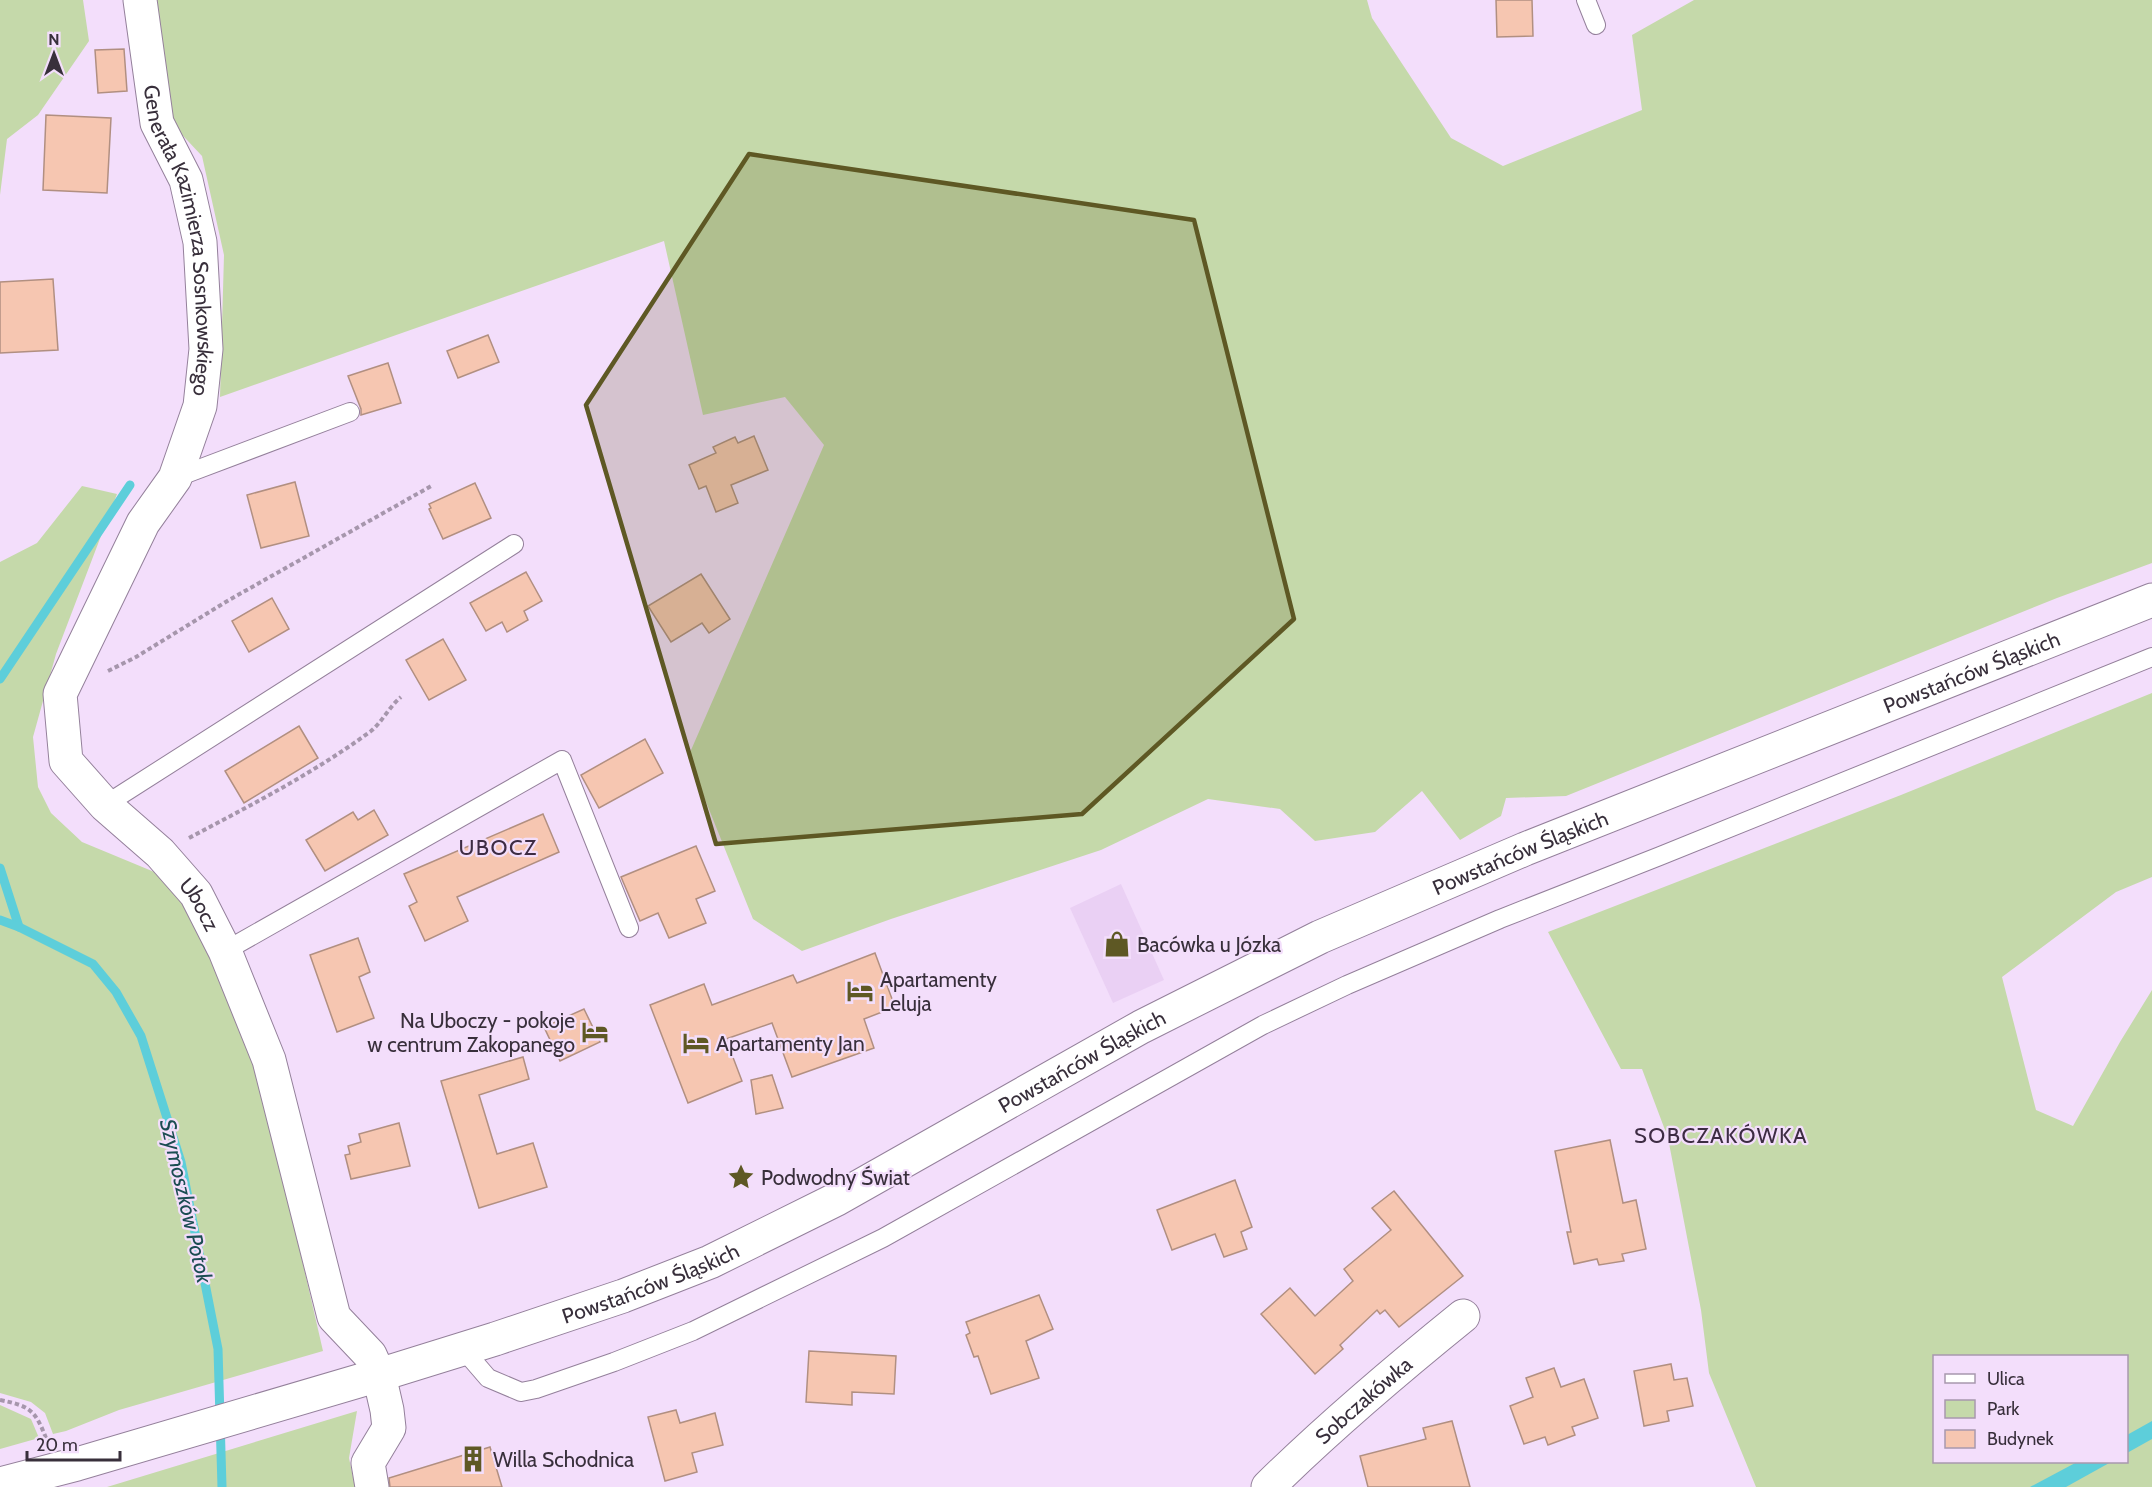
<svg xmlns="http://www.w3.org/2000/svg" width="2152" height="1487" font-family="Cabin,sans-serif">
  <rect width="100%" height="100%" fill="#f3defb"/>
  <!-- built -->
  <path fill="#ead0f4" d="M1121 884 1164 980 1113 1003 1070 908Z"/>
  <!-- green -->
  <g fill="#c5d9aa" fill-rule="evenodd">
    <path d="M0 0H83L89 41 38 115 7 139 0 195Z"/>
    <path d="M154 0H1367L1372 18 1451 138 1503 166 1642 110 1632 35 1694 0H2152V563L2057 598 1566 796 1506 798 1501 816 1460 840 1422 791 1375 832 1315 841 1280 809 1208 799 1101 850 891 919 802 951 753 919 688 757 824 445 785 397 703 415 664 241 220 397 224 255 202 156 171 123Z"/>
    <path d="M82 486 117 494 56 654 33 737 38 787 51 813 82 842 164 876 229 942 323 1351 119 1410 66 1431 53 1434 45 1413 31 1402 0 1393V562L37 543Z"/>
    <path d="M2152 693V877L2116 892 2002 977 2036 1110 2073 1126 2120 1042 2152 990V1487H1756L1709 1373 1701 1310 1668 1138 1642 1069H1621L1548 932 1901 795ZM1934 1356H2126V1462H1934Z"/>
    <path d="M0 1405 31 1419 39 1438 0 1449Z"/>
    <path d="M357 1411 349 1458 355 1487H107Z"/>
  </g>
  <!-- water -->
  <g fill="#5dceda">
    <path d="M2152 1421V1439L2127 1453V1435Z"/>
    <path d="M2077 1462H2111L2066 1487H2030Z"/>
  </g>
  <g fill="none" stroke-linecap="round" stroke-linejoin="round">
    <!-- stream -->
    <g stroke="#5dceda" stroke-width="9">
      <path d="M0 679 130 485"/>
      <path d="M0 868 19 927"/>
      <path d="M0 920 19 927 93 964 116 992 141 1036 181 1162 218 1349 222 1487"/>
    </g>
  </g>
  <!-- building -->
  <g fill="#f6c6b1" stroke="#b18f81" stroke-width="1.5">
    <path d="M1496 0H1532L1533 36 1497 37Z"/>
    <path d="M124 49 127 91 98 93 95 50Z"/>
    <path d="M46 115 111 118 107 193 43 190Z"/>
    <path d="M53 279 58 350 0 353V282Z"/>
    <path d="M488 335 499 362 458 378 447 351Z"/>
    <path d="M388 363 401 403 361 415V409L348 376Z"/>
    <path d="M754 436 768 470 731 485 738 503 716 512 706 486 699 489 689 465 716 453 713 447 735 437 738 443Z"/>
    <path d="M295 482 309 536 261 548 247 495Z"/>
    <path d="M475 483 491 518 443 539 429 509 431 508 429 504Z"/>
    <path d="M526 572 542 601 524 611 528 620 507 632 502 622 486 631 470 603Z"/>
    <path d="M701 574 730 619 709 633 702 623 671 642 648 606Z"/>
    <path d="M272 598 289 629 249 652 232 621Z"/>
    <path d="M443 639 466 680 429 700 406 660Z"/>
    <path d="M299 726 318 758 244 803 225 771Z"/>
    <path d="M645 739 663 773 599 808 581 775Z"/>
    <path d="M374 810 388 835 325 871 306 840 353 812 358 820Z"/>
    <path d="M543 814 559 852 457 897 468 921 425 941 409 906 417 902 404 874Z"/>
    <path d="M696 846 715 891 696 899 706 923 669 938 658 913 640 921 621 877Z"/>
    <path d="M358 938 370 972 359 977 374 1018 337 1032 310 955Z"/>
    <path d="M875 953 895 1007 864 1019 874 1048 792 1077 772 1023 726 1039 742 1081 688 1103 650 1005 704 984 712 1005 793 975 797 983Z"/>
    <path d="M584 1009 600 1042 560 1061 544 1027Z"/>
    <path d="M523 1057 529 1079 479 1095 497 1154 533 1143 547 1187 479 1208 441 1081Z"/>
    <path d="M772 1075 783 1108 756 1114 751 1080Z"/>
    <path d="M399 1123 410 1166 351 1179 345 1155 350 1154 348 1146 361 1142 359 1134Z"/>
    <path d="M1610 1140 1623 1203 1636 1200 1646 1249 1622 1254 1624 1261 1599 1265 1597 1259 1574 1264 1567 1232H1571L1555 1151Z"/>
    <path d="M1235 1180 1252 1227 1241 1232 1247 1249 1224 1257 1215 1234 1172 1250 1157 1210Z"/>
    <path d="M1394 1191 1463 1276 1399 1327 1385 1310 1380 1314 1377 1310 1340 1345 1343 1349 1315 1374 1261 1314 1290 1288 1315 1316 1353 1281 1344 1269 1391 1230 1372 1208Z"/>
    <path d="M1039 1295 1053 1329 1026 1341 1039 1378 991 1394 978 1356 974 1357 966 1335 970 1333 966 1322Z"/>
    <path d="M809 1351 896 1356 894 1394 852 1392V1405L806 1402Z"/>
    <path d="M1671 1364 1674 1380 1687 1378 1693 1406 1667 1411 1669 1421 1644 1426 1634 1371Z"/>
    <path d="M1554 1368 1561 1387 1584 1379 1598 1418 1572 1427 1575 1435 1548 1445 1545 1437 1524 1444 1510 1406 1533 1397 1526 1378Z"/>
    <path d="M676 1410 680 1423 715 1413 723 1445 692 1453 697 1472 665 1481 648 1417Z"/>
    <path d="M1452 1421 1470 1487H1368L1360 1456 1426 1439 1423 1428Z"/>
    <path d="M490 1447 502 1487H390L389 1478Z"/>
  </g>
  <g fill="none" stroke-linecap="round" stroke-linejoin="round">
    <!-- lane casing -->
    <g stroke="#94809b" stroke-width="20">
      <g id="lane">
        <path d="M1586 0 1596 25"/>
        <path d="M175 478 350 412"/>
        <path d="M105 805 514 544"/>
        <path d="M225 951 562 760 629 928"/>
        <path d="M463 1349 488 1378 521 1392 536 1389 614 1362 693 1331 883 1238 1263 1025 1347 985 1500 919 1660 856 2152 657"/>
      </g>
    </g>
    <!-- street casing -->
    <g stroke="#94809b" stroke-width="35">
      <g id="street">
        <path id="s1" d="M140 0 157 123 186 180 200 242 206 349 200 406 175 478 143 523 60 694 66 761 105 805 160 853 196 894 225 951 269 1060 334 1317 370 1355 379 1375 387 1410 389 1428 368 1463 372 1487"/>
        <path id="s2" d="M1268 1487C1330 1426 1395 1371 1463 1316"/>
      </g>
    </g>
    <!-- secondary casing -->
    <g stroke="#94809b" stroke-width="35">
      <g id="secondary">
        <path id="s3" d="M0 1484 77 1464 379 1375 495 1339 623 1296 710 1262 837 1199 1141 1027 1320 937 1525 849 2152 600"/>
      </g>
    </g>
    <!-- path -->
    <g stroke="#a696ac" stroke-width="4" stroke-dasharray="4.5 3" stroke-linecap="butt">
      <path d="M108 671 136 657 229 600 433 485"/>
      <path d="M189 838C251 805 314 773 371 731 382 722 389 707 401 697"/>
      <path d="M0 1400C30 1406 35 1410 46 1438"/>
    </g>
    <!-- lane -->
    <use href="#lane" stroke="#fff" stroke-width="18"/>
    <!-- street -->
    <use href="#street" stroke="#fff" stroke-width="33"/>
    <!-- secondary -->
    <use href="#secondary" stroke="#fff" stroke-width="33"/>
  </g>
  <!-- marked area -->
  <path fill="#5e5824" fill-opacity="0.2" stroke="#5e5824" stroke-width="4.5" stroke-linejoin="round" d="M749 154 1194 220 1294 619 1082 814 716 844 586 405Z"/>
  <!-- icons -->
  <defs>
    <g id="shop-bare" transform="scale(2.07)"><path d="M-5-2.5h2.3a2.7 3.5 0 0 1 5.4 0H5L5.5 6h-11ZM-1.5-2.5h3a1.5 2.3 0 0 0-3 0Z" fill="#5e5824" stroke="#f3defb" stroke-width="2.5" paint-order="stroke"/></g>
    <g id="hotel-bare" transform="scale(2.07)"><path d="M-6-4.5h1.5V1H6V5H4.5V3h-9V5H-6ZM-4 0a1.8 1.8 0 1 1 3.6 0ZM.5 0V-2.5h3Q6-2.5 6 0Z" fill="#5e5824" stroke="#f3defb" stroke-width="2.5" paint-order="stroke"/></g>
    <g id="sight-bare" transform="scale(2.07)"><path d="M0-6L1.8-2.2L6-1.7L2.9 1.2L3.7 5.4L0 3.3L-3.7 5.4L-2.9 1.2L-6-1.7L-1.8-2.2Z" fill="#5e5824" stroke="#f3defb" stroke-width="2.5" paint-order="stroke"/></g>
    <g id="building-bare" transform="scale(2.07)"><path d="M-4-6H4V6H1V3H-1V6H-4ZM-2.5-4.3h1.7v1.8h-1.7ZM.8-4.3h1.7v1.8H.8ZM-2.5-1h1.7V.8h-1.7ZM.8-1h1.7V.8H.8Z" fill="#5e5824" stroke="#f3defb" stroke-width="2.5" paint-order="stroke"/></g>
  </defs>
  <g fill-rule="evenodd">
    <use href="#shop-bare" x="1117" y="944"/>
    <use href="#hotel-bare" x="860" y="991"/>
    <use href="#hotel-bare" x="595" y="1032"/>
    <use href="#hotel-bare" x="696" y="1043"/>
    <use href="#sight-bare" x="741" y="1177"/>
    <use href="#building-bare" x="473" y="1459"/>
  </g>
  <g text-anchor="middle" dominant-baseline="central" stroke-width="4.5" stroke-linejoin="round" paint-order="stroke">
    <!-- street labels -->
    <g font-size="21" fill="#382f3b" stroke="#f3defb">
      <text stroke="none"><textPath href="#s1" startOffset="246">Generała Kazimierza Sosnkowskiego</textPath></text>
      <text stroke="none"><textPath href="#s3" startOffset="2139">Powstańców Śląskich</textPath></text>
      <text stroke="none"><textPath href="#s3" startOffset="1653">Powstańców Śląskich</textPath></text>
      <text stroke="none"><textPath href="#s1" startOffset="1002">Ubocz</textPath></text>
      <text stroke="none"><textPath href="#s3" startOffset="1167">Powstańców Śląskich</textPath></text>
      <text stroke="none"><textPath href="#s3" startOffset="681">Powstańców Śląskich</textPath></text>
      <text stroke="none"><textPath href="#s2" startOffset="129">Sobczakówka</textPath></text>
    </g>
    <!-- poi labels -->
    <g font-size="21" fill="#382f3b" stroke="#f3defb" text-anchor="start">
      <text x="1137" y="944">Bacówka u Józka</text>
      <text x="880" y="979">Apartamenty<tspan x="880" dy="24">Leluja</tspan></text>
      <text x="575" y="1020" text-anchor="end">Na Uboczy - pokoje<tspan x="575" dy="24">w centrum Zakopanego</tspan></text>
      <text x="716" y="1043">Apartamenty Jan</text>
      <text x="761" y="1177">Podwodny Świat</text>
      <text x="493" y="1459">Willa Schodnica</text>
    </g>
    <!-- neighbourhood labels -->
    <g font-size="22" letter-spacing="1.5" fill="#3d2c43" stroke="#f3defb">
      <text x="498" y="847">UBOCZ</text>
      <text x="1721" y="1135">SOBCZAKÓWKA</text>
    </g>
    <!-- water labels -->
    <g font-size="22" font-style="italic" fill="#1b4d52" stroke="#f3defb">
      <text transform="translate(186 1201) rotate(77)">Szymoszków Potok</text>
    </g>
  </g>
  <!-- legend -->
  <rect x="1933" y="1355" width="195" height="108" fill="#f3defb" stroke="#a898ae" stroke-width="1.5"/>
  <rect x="1945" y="1374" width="30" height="9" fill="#ffffff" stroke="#a898ae" stroke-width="1.5"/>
  <text x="1987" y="1385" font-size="18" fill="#382f3b">Ulica</text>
  <rect x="1945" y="1400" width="30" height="18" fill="#c5d9aa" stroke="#a898ae" stroke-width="1.5"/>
  <text x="1987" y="1415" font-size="18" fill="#382f3b">Park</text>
  <rect x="1945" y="1430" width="30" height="18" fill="#f6c6b1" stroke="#a898ae" stroke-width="1.5"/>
  <text x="1987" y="1445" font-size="18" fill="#382f3b">Budynek</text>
  <!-- north arrow -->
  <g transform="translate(54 54)" stroke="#f3defb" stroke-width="4.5" paint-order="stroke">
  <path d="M0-4.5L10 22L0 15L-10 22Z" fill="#382f3b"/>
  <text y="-9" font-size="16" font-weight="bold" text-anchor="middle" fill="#382f3b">N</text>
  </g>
  <!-- scale -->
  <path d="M27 1451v9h93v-9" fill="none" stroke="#382f3b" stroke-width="3"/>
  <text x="36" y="1451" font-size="18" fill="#382f3b" stroke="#f3defb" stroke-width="4.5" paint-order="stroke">20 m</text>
</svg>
